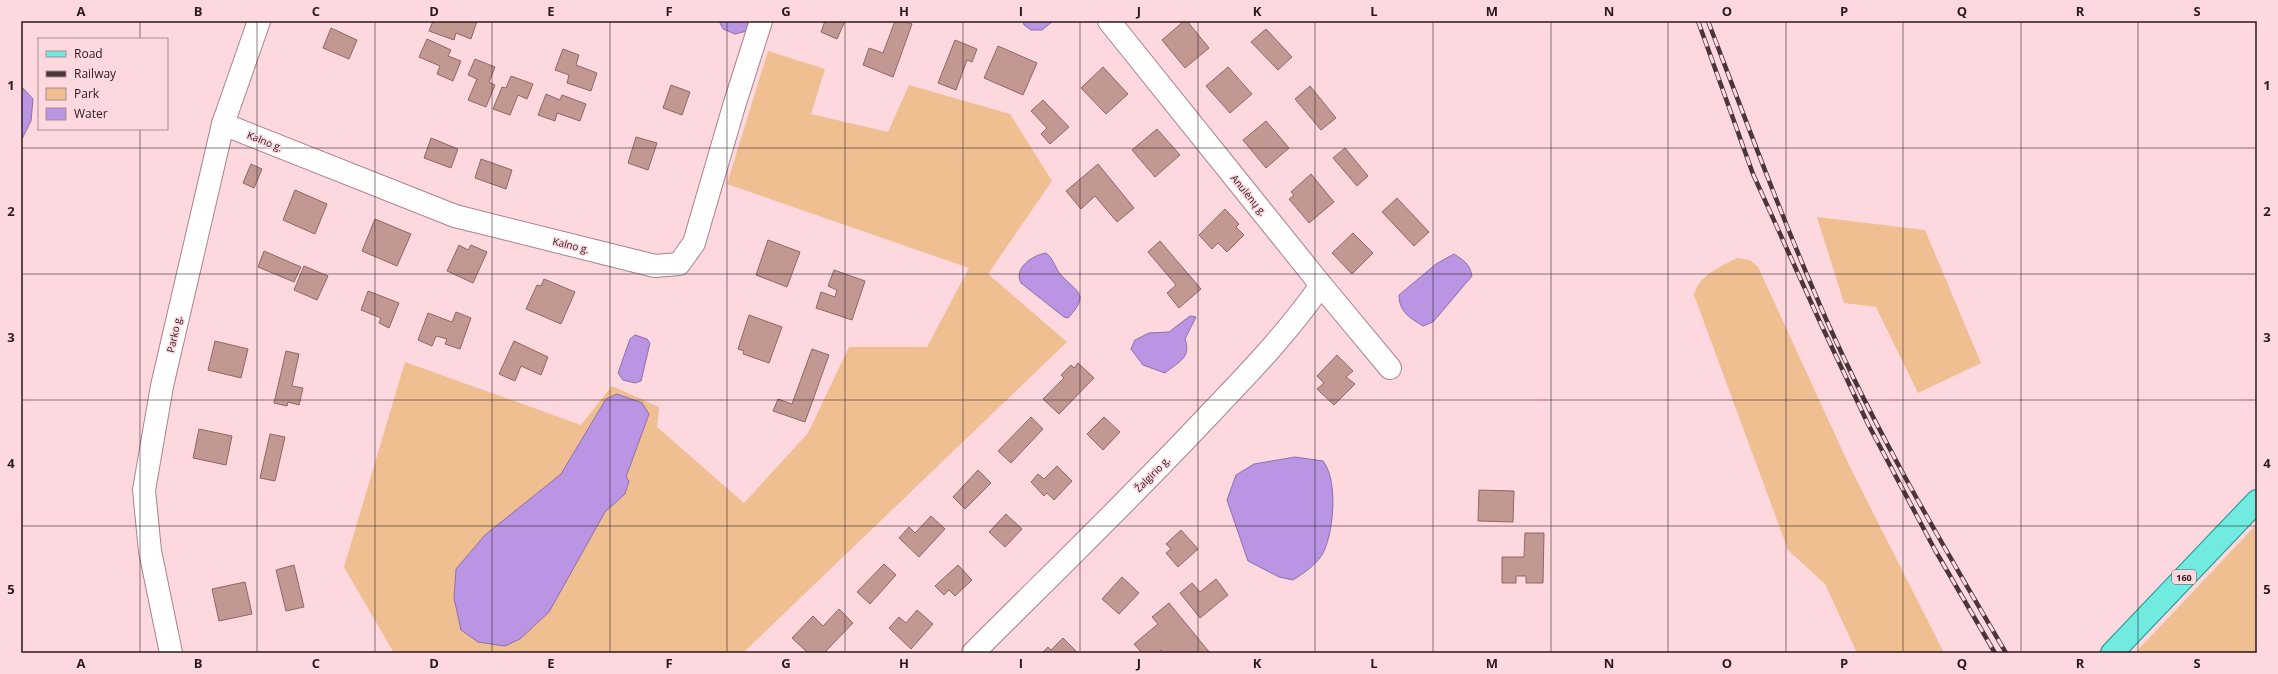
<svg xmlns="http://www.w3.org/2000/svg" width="2278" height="674" font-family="'Open Sans',sans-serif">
  <rect width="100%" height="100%" fill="#fdd8df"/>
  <!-- green -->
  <g fill="#efbf92" fill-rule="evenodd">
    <path d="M768 51 825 69 811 114 888 132 909 85 1010 114 1052 181 988 274 1067 342 743 653H394L344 567 405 362 581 425 612 386 659 407 657 427 744 503 808 433 849 347H927L969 268 727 184ZM606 399 649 414 626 477 625 494 605 511 549 612 454 598 456 569 485 535 561 474Z"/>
    <path d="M1817 217 1925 230 1981 363 1918 393 1876 307 1844 303Z"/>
    <path d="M1737 258 1750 260 1758 267 1849 465 1944 653H1857L1825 584 1788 550 1694 295C1699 275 1720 267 1737 258Z"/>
    <path d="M2257 524V653H2135Z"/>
  </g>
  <!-- water -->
  <g fill="#b995e3" stroke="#8e70a8">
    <path d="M719 21H752L747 31 735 34 723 29Z"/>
    <path d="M1023 21H1053L1042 30H1031L1024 25Z"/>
    <path d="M21 86 33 99 31 121 21 141Z"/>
    <path d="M1046 253C1053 258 1055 267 1060 274 1077 293 1091 293 1068 318L1064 317 1021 283C1013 268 1033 255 1046 253Z"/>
    <path d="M1454 254C1463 260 1470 264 1472 276L1433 322 1423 326C1410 318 1399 312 1399 295L1436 264Z"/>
    <path d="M1190 316 1196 317 1185 339C1192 358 1178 362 1165 373L1143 365 1131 349 1135 340 1149 333 1169 332Z"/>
    <path d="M635 335 647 339 650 343 641 381 635 383 623 380 618 373 630 339Z"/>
    <path d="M617 394 642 403 649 414 626 477 629 481 625 494 605 512 549 612 520 639 505 646 478 642 461 630 454 598 456 569 485 535 561 474 606 399Z"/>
    <path d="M1295 457 1323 461C1338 480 1334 529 1324 551 1319 563 1304 573 1293 580L1279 577 1248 561 1227 500 1236 475 1254 464Z"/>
  </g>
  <!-- building -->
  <g fill="#c39792" stroke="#906763">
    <path d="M433 21H477L471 39 456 33 454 40 429 31Z"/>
    <path d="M825 21H845L837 39 821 32Z"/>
    <path d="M895 21H903L912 24 893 77 863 65 869 48 883 53Z"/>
    <path d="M1184 21H1187L1209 48 1185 68 1162 40Z"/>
    <path d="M331 28 357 40 349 59 323 48Z"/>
    <path d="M1266 29 1292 57 1278 70 1251 42Z"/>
    <path d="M427 39 451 50 448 56 461 61 453 81 437 74 440 66 419 57Z"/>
    <path d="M955 40 977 49 972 62 967 60 956 90 938 83Z"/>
    <path d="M998 46 1037 63 1023 95 984 78Z"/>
    <path d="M563 49 579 55 576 65 597 73 591 91 567 83 569 75 555 70Z"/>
    <path d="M475 59 495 67 489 82 495 85 486 107 468 100 477 79 468 75Z"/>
    <path d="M1103 67 1128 94 1106 114 1081 88Z"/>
    <path d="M1228 67 1252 94 1230 113 1206 86Z"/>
    <path d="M511 76 533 84 527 99 518 95 510 115 493 109 502 87 506 88Z"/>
    <path d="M671 85 690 92 682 115 663 108Z"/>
    <path d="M1310 86 1336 118 1321 130 1295 99Z"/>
    <path d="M546 94 560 100 562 95 586 104 580 121 557 113 555 121 538 115Z"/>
    <path d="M1043 100 1069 127 1050 144 1041 134 1047 128 1031 111Z"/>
    <path d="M1266 121 1289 148 1266 168 1243 140Z"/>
    <path d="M1157 129 1180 155 1155 177 1132 150Z"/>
    <path d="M636 137 657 143 648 170 628 163Z"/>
    <path d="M431 138 458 149 451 168 424 158Z"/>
    <path d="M1345 148 1368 176 1357 186 1333 158Z"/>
    <path d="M481 159 512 170 506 189 475 178Z"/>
    <path d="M251 164 262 169 254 188 243 183Z"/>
    <path d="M1098 164 1134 208 1117 222 1095 196 1081 209 1066 191Z"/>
    <path d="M1311 174 1334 202 1309 223 1289 199 1294 195 1291 192Z"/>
    <path d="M295 190 327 204 315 234 283 220Z"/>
    <path d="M1397 198 1429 232 1414 246 1382 212Z"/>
    <path d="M1225 209 1239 224 1236 227 1244 235 1227 252 1218 243 1212 249 1199 235Z"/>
    <path d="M375 219 411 234 397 266 362 251Z"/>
    <path d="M1353 233 1373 253 1352 274 1332 253Z"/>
    <path d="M768 240 800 252 787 287 756 275Z"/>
    <path d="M1160 241 1201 289 1179 308 1167 293 1176 285 1148 252Z"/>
    <path d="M459 245 468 250 471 245 487 252 473 283 447 271Z"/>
    <path d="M264 251 301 267 294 282 258 267Z"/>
    <path d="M304 266 328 276 317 300 294 290Z"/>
    <path d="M834 270 865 281 852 320 816 308 821 292 835 297 837 290 828 286Z"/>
    <path d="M544 279 575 292 561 324 526 309 537 285 541 286Z"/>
    <path d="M368 291 399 303 389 328 379 323 381 318 361 310Z"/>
    <path d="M456 312 471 318 460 349 445 344 447 339 436 336 432 346 418 340 428 313 452 322Z"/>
    <path d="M749 315 782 327 769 363 743 354 744 351 738 349Z"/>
    <path d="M215 341 248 349 241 378 208 370Z"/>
    <path d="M514 341 548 357 541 375 521 366 515 381 499 374Z"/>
    <path d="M812 349 829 355 805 422 773 411 778 399 792 404Z"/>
    <path d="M286 351 299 354 292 386 303 388 299 405 288 402 287 406 274 403Z"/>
    <path d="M1337 355 1353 371 1346 377 1355 384 1334 405 1317 389 1324 383 1317 376Z"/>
    <path d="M1078 363 1094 378 1059 414 1043 399 1064 378 1061 375 1071 365 1074 368Z"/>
    <path d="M1031 417 1043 429 1011 463 998 451Z"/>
    <path d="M1104 417 1120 432 1103 450 1087 434Z"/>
    <path d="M199 429 232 436 226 465 193 458Z"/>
    <path d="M270 434 285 437 275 481 260 478Z"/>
    <path d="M1057 466 1072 481 1054 500 1047 493 1044 496 1031 482 1038 474 1044 479Z"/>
    <path d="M978 470 991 483 965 509 953 497Z"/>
    <path d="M1479 490 1514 491 1513 522 1478 521Z"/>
    <path d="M1006 514 1022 529 1005 547 989 532Z"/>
    <path d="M931 516 945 529 919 557 899 538 909 527 915 533Z"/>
    <path d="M1181 530 1198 549 1178 567 1166 553 1171 549 1166 544Z"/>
    <path d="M1525 533H1544L1543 583H1526V576H1516V583H1502V557H1524Z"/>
    <path d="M884 564 896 575 870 604 857 592Z"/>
    <path d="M294 565 304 607 286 611 276 570Z"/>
    <path d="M958 565 972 580 955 596 949 590 944 595 935 586Z"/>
    <path d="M1122 577 1139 593 1119 614 1102 599Z"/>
    <path d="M1216 579 1228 595 1200 618 1180 593 1192 583 1200 592Z"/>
    <path d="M245 582 252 614 219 621 212 589Z"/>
    <path d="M1169 603 1210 653H1163L1161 650 1158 653H1142L1134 644 1158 624 1152 617Z"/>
    <path d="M839 609 853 623 824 653H808L792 638 813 616 823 626Z"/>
    <path d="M917 610 933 624 911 649 889 628 899 617 906 623Z"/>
    <path d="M1063 638 1078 653H1042L1048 647 1051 650Z"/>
  </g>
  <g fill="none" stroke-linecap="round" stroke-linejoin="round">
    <!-- minor casing -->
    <g stroke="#ac818a" stroke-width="24">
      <g id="minor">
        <path d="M1109 21 1321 285 1390 368"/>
        <path d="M223 124 455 216 655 266 679 264 694 243 734 106 761 21"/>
        <path d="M171 653 150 551 144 490 162 386 223 124 259 21"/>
        <path d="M973 653C1051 575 1130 499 1205 419 1246 376 1287 334 1321 285"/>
      </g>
    </g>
    <!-- major casing -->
    <g stroke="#1b988e" stroke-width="24">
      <path id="major" d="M2112 653 2257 501"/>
    </g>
    <!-- minor -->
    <use href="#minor" stroke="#fff" stroke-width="22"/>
    <!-- major -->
    <use href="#major" stroke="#71eae0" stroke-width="22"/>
    <!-- rail casing -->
    <g stroke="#49353a" stroke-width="4.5">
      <g id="rail">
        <path d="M1698 21 1753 174 1820 322 1868 424 1935 550 1995 653"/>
        <path d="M1708 21C1746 121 1783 221 1826 319 1877 434 1942 544 2006 653"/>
      </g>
    </g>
    <!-- rail -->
    <use href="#rail" stroke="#fdd8df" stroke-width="3" stroke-dasharray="9" stroke-linecap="butt"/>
  </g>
  <!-- grid -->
  <path fill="none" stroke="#2a191d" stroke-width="1" stroke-opacity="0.55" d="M140 21V39M257 21V653M375 21V653M492 21V653M610 21V653M727 21V653M845 21V653M963 21V653M1080 21V653M1198 21V653M1315 21V653M1433 21V653M1551 21V653M1668 21V653M1786 21V653M1903 21V653M2021 21V653M2138 21V653M140 129V653M21 148H2257M21 274H2257M21 400H2257M21 526H2257"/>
  <g text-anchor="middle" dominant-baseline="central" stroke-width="3" stroke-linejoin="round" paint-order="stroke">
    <!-- shield labels -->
    <rect fill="#fdd8df" stroke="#695257" stroke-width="1" x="2172" y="570" width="24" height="14" rx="3"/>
    <g font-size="9" font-weight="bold" fill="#2a191d">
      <text x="2184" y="577">160</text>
    </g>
    <!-- street labels -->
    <g font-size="10" fill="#2a191d" stroke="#fdd8df">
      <text transform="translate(265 141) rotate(22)">Kalno g.</text>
      <text transform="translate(1249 195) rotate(51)">Anulėnų g.</text>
      <text transform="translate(571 245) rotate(14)">Kalno g.</text>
      <text transform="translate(174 334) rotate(-77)">Parko g.</text>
      <text transform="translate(1152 474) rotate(-45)">Žalgirio g.</text>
    </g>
  </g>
  <!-- border -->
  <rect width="2278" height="674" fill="none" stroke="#fdd8df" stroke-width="44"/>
  <!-- legend -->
  <rect x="38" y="38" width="130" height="92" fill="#fdd8df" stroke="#a98c91"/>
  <rect x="46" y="51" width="20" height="6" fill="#71eae0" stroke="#a98c91"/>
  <text x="74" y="58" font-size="12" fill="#2a191d">Road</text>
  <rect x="46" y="71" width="20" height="6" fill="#49353a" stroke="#a98c91"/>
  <text x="74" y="78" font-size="12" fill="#2a191d">Railway</text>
  <rect x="46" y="88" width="20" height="12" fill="#efbf92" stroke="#a98c91"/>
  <text x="74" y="98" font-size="12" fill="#2a191d">Park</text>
  <rect x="46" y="108" width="20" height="12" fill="#b995e3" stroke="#a98c91"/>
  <text x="74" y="118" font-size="12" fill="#2a191d">Water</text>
  <rect x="22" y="22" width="2234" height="630" fill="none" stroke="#2a191d" stroke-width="1.5"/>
  <g font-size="13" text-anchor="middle" font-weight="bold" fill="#2a191d">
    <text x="81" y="16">A</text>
    <text x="198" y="16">B</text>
    <text x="316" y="16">C</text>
    <text x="434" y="16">D</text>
    <text x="551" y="16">E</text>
    <text x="669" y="16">F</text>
    <text x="786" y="16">G</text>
    <text x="904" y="16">H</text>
    <text x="1021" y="16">I</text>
    <text x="1139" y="16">J</text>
    <text x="1257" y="16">K</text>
    <text x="1374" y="16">L</text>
    <text x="1492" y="16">M</text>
    <text x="1609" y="16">N</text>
    <text x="1727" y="16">O</text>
    <text x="1844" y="16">P</text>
    <text x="1962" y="16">Q</text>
    <text x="2080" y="16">R</text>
    <text x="2197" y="16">S</text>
    <text x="11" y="90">1</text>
    <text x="2267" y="90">1</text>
    <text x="11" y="216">2</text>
    <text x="2267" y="216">2</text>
    <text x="11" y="342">3</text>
    <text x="2267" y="342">3</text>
    <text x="11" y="468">4</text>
    <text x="2267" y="468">4</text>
    <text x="11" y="594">5</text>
    <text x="2267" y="594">5</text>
    <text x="81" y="668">A</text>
    <text x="198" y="668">B</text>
    <text x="316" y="668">C</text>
    <text x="434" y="668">D</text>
    <text x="551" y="668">E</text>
    <text x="669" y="668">F</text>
    <text x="786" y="668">G</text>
    <text x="904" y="668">H</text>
    <text x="1021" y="668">I</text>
    <text x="1139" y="668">J</text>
    <text x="1257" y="668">K</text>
    <text x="1374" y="668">L</text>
    <text x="1492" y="668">M</text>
    <text x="1609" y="668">N</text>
    <text x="1727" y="668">O</text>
    <text x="1844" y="668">P</text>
    <text x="1962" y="668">Q</text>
    <text x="2080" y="668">R</text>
    <text x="2197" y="668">S</text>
  </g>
</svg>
